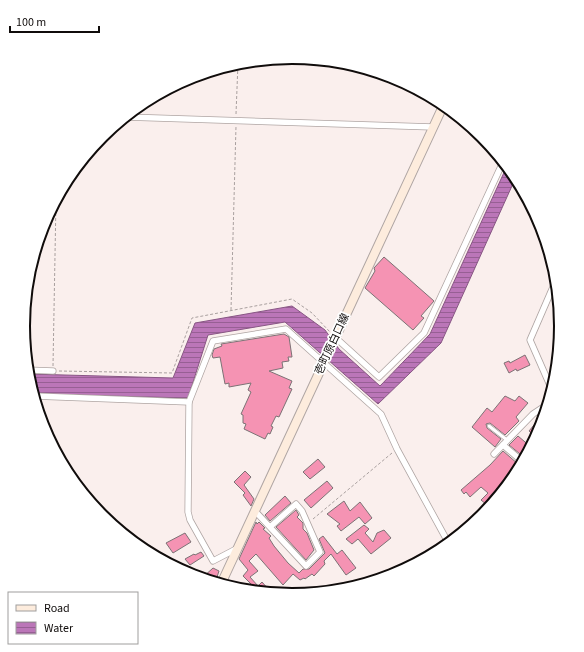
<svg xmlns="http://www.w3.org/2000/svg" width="584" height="652" font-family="'Source Sans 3','Noto Sans JP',sans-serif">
  <defs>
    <pattern id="water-rules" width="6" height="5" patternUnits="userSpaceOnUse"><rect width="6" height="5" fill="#bb76b8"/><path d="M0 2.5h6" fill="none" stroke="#975f94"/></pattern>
  </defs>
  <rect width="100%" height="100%" fill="#faefed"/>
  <!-- water -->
  <path fill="url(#water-rules)" stroke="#885684" d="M507 166 516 177 441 343 378 404 285 322 208 335 188 398 33 394 28 374 173 378 195 323 292 306 325 330 339 349 380 386 430 334Z"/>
  <!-- building -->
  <g fill="#f593b3" stroke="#7c7275">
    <path d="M384 257 434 301 421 316 424 318 413 330 365 288 375 271 374 268Z"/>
    <path d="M284 334 289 337 292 357H288L289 361 282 362 283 368 269 371 292 381 289 388 292 389 279 417 276 416 271 426 273 427 270 434 268 433 265 439 244 429 246 424 243 423V415L241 414 251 392 248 390 251 383 229 387V383L225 384 220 357 213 358 212 355 214 349 222 346 221 344Z"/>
    <path d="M525 355 530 365 517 371 516 369 509 373 504 363 509 361 510 363Z"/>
    <path d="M505 396 515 401 519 396 528 403 516 417 519 421 505 435 490 423 486 424 487 428 501 439 495 447 472 427 487 408 492 412Z"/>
    <path d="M539 419 542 422 536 437 529 431Z"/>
    <path d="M518 436 531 447 525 458 509 445Z"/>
    <path d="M503 451 518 464V466L511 475 513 476 508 482 507 481 502 489 487 505 481 500 488 493 481 487 470 497 466 492 464 494 461 490 490 465Z"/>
    <path d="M318 459 325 467 310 479 303 472Z"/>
    <path d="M245 471 251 477 244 485 254 499 251 506 243 495 245 493 234 482Z"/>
    <path d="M327 481 333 488 311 508 304 500Z"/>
    <path d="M285 496 291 503 270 521 265 515Z"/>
    <path d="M344 501 350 511 360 502 372 518 365 524 359 517 341 531 337 526 340 524 327 514Z"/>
    <path d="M296 510 299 515 297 517 303 523V529L307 533 314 550 306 560 276 527Z"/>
    <path d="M256 522 257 524 259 522 265 528 263 529 271 536 269 538 274 546 288 563 299 573 303 569H309L325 553 319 539 323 536 337 554 342 550 356 568 346 575 331 554 324 561 325 564 314 576 312 574 305 579 304 578 300 580 293 574 283 585 256 554 249 561 258 571 250 577 258 586 262 582 269 590 267 593 246 590 254 587 243 576 248 570 239 559Z"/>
    <path d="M364 525 369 529 365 533 373 542 377 533 384 530 391 538 371 554 358 539 352 544 346 539Z"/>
    <path d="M185 533 191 542 173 553 166 543Z"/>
    <path d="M201 552 204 556 190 565 185 559 194 554 195 555Z"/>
    <path d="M213 568 219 571 216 580 213 582 202 578Z"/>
  </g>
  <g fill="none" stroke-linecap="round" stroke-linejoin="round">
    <!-- lane casing -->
    <g stroke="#afa5a3" stroke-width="4.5">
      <path id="lane" d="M489 426 507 440"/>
    </g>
    <!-- street casing -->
    <g stroke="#afa5a3" stroke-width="7">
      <g id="street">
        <path d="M125 117 433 127"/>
        <path d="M336 338 379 377 424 333 503 162"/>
        <path d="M27 370 53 371"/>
        <path d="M552 390 530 340 556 280"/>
        <path d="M34 396 189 402"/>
        <path d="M503 445 523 462"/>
        <path d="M494 454 533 414 548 404"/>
        <path d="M255 511 306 566 320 552 302 511 296 504 270 527"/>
        <path d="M238 548 213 561 190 520 188 512 189 402 213 341 286 329 381 414 397 449 449 544"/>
      </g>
    </g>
    <!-- secondary casing -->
    <g stroke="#afa5a3" stroke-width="10">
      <path id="secondary" d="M221 584 444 104"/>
    </g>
    <!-- path -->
    <g stroke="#a9a09f" stroke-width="1" stroke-dasharray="3 2" stroke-linecap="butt">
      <path d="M236 114 238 63"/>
      <path d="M231 310 236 126"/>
      <path d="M53 366 56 200"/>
      <path d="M59 371 172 373 192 318 292 299 312 313 330 332"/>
      <path d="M313 519 392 453"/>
    </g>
    <!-- lane -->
    <use href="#lane" stroke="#fff" stroke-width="3"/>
    <!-- street -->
    <use href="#street" stroke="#fff" stroke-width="5.5"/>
    <!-- secondary -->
    <use href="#secondary" stroke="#fdecdd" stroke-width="8"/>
  </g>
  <g text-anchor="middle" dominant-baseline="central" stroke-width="3.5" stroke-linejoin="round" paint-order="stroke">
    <!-- street labels -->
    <g font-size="11" fill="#100c0b" stroke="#fff">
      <text transform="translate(332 344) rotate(-65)">壱町原白口線</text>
    </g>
  </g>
  <!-- crop -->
  <path d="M0 0H584V652H0ZM30 326a262 262 0 1 1 524 0a262 262 0 1 1-524 0Z" fill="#fff" fill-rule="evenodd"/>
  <path fill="none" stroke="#100c0b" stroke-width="2" d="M30 326a262 262 0 1 1 524 0a262 262 0 1 1-524 0Z"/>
  <!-- legend -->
  <rect x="8" y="592" width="130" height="52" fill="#ffffff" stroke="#9f9e9d"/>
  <rect x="16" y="605" width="20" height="6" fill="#fdecdd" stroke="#9f9e9d"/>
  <text x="44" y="612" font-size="12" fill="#100c0b">Road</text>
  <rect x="16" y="622" width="20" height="12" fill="url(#water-rules)" stroke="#9f9e9d"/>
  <text x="44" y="632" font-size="12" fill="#100c0b">Water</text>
  <!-- scale -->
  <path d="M10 26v6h89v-6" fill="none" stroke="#100c0b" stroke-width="2"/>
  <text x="16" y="26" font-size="12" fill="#100c0b" stroke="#ffffff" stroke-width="3" paint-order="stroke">100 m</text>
</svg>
